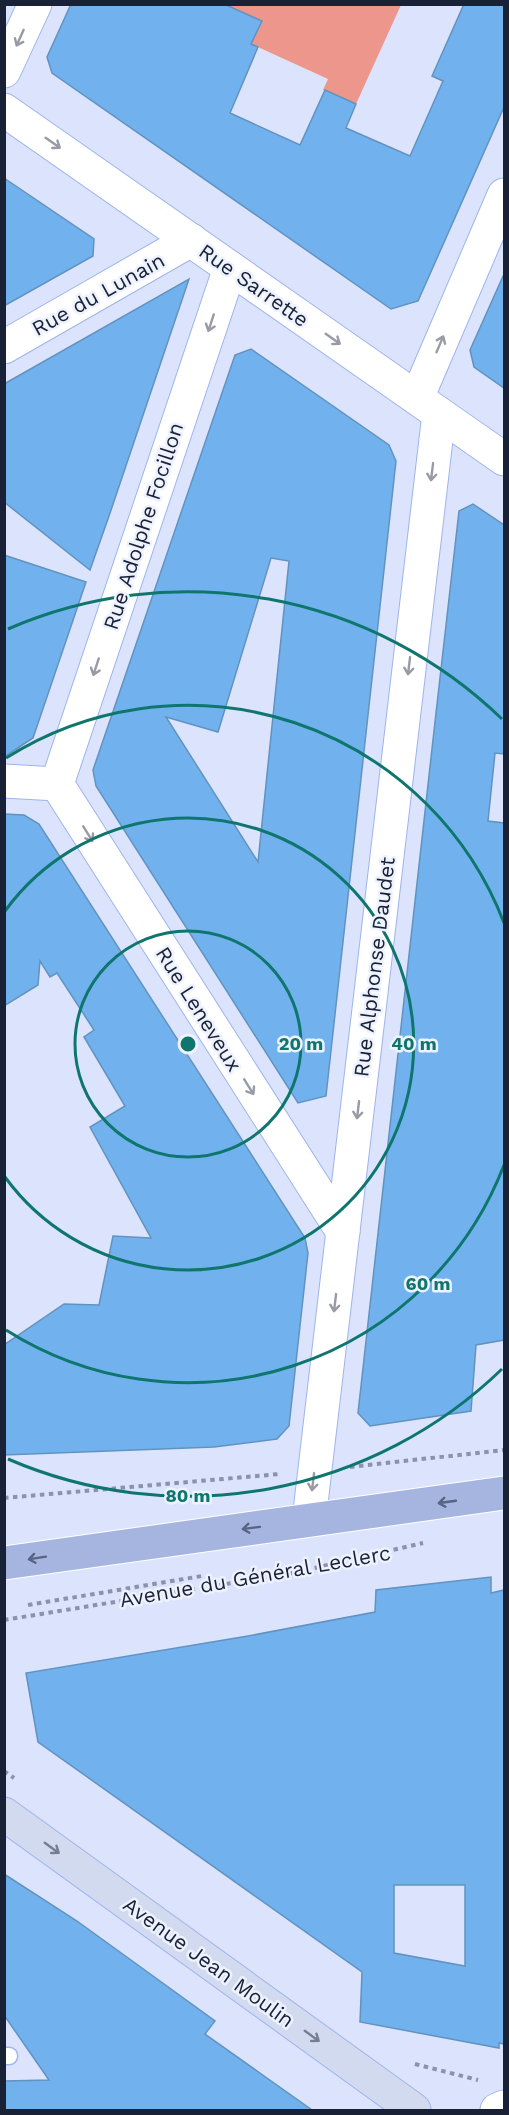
<svg xmlns="http://www.w3.org/2000/svg" width="509" height="2115" font-family="'Work Sans',sans-serif">
  <rect width="100%" height="100%" fill="#dbe4fc"/>
  <!-- green -->
  <path fill="#ed978c" d="M224 5H401L356 104 323 90 328 79 251 44Z"/>
  <!-- building -->
  <g fill="#71b2ee" stroke="#6292c0" stroke-width="1.5" fill-rule="evenodd">
    <path d="M71 4H224L262 21 251 44 258 47 230 113 300 145 325 90 356 104 346 128 410 156 443 81 432 76 464 4H504V107L418 301 391 309 52 73 47 57Z"/>
    <path d="M4 178 94 239 93 256 4 306Z"/>
    <path d="M504 274V388L474 367 470 350Z"/>
    <path d="M189 279 109 516 90 570 4 502V384Z"/>
    <path d="M251 349 389 445 396 461 326 1096 298 1103 96 786 93 770 235 355ZM271 558 289 561 258 862 166 717 218 732Z"/>
    <path d="M473 504 504 525V754L495 753 488 821 504 823V1340L476 1345 471 1411 370 1426 358 1413 436 713 459 511Z"/>
    <path d="M4 555 86 582 33 738 4 757Z"/>
    <path d="M4 814 24 815 39 824 305 1238 308 1253 289 1426 277 1439 214 1447 4 1455V1345L64 1304 99 1305 113 1236 151 1238 90 1127 125 1106 84 1037 94 1030 57 973 50 977 40 961 38 985 4 1006Z"/>
    <path d="M491 1577V1593L504 1590V2044L499 2043V2048L360 2022 362 1972 38 1742 26 1673 248 1636 375 1612 376 1590ZM394 1885H465V1966L394 1953Z"/>
    <path d="M4 1874 77 1921 215 2021 205 2034 312 2110H4V2081L49 2080 4 2015Z"/>
  </g>
  <g fill="none" stroke-linecap="round" stroke-linejoin="round">
    <!-- lane casing -->
    <g stroke="#9eb4ee" stroke-width="19">
      <path id="lane" d="M4 2056H9"/>
    </g>
    <!-- street casing -->
    <g stroke="#9eb4ee" stroke-width="35">
      <g id="street">
        <path d="M4 71 35 4"/>
        <path d="M4 110 504 459"/>
        <path d="M4 347 191 240"/>
        <path d="M417 398 504 195"/>
        <path d="M4 781 57 784"/>
        <path d="M57 784 230 268"/>
        <path d="M57 784 343 1232"/>
        <path d="M309 1520 439 414"/>
        <path d="M497 2110 504 2107"/>
      </g>
    </g>
    <!-- secondary casing -->
    <g stroke="#9eb4ee" stroke-width="35">
      <path id="secondary" d="M4 1814 414 2110"/>
    </g>
    <!-- primary casing -->
    <g stroke="#fff" stroke-width="35">
      <path id="primary" d="M4 1563 504 1493"/>
    </g>
    <!-- path -->
    <g stroke="#8a93aa" stroke-width="4" stroke-dasharray="4.5 4.5" stroke-linecap="butt">
      <path d="M350 1467 504 1450"/>
      <path d="M4 1498 280 1474"/>
      <path d="M28 1605 202 1576"/>
      <path d="M4 1620 293 1573 423 1543"/>
      <path d="M4 1771 14 1778"/>
      <path d="M415 2064 478 2080"/>
    </g>
    <!-- lane -->
    <use href="#lane" stroke="#fff" stroke-width="16"/>
    <!-- street -->
    <use href="#street" stroke="#fff" stroke-width="33"/>
    <!-- secondary -->
    <use href="#secondary" stroke="#d2daf0" stroke-width="33"/>
    <!-- primary -->
    <use href="#primary" stroke="#a6b5e0" stroke-width="33"/>
  </g>
  <!-- one-way arrows -->
  <defs><path id="oneway-shaft" d="M-6 0H5M1.5-3L5.5 0L1.5 3" fill="none" stroke-width="1.6" stroke-linecap="round" stroke-linejoin="round" transform="scale(1.5)"/></defs>
  <g stroke="#989ba5">
    <use href="#oneway-shaft" transform="translate(20 38) rotate(114)"/>
    <use href="#oneway-shaft" transform="translate(53 143) rotate(35)"/>
    <use href="#oneway-shaft" transform="translate(211 323) rotate(108)"/>
    <use href="#oneway-shaft" transform="translate(333 339) rotate(35)"/>
    <use href="#oneway-shaft" transform="translate(440 344) rotate(-67)"/>
    <use href="#oneway-shaft" transform="translate(432 472) rotate(97)"/>
    <use href="#oneway-shaft" transform="translate(409 666) rotate(97)"/>
    <use href="#oneway-shaft" transform="translate(96 667) rotate(108)"/>
    <use href="#oneway-shaft" transform="translate(88 834) rotate(58)"/>
    <use href="#oneway-shaft" transform="translate(249 1087) rotate(58)"/>
    <use href="#oneway-shaft" transform="translate(358 1110) rotate(97)"/>
    <use href="#oneway-shaft" transform="translate(335 1303) rotate(97)"/>
    <use href="#oneway-shaft" transform="translate(313 1482) rotate(97)"/>
  </g>
  <g stroke="#586483">
    <use href="#oneway-shaft" transform="translate(447 1502) rotate(172)"/>
    <use href="#oneway-shaft" transform="translate(251 1528) rotate(173)"/>
    <use href="#oneway-shaft" transform="translate(37 1558) rotate(171)"/>
  </g>
  <g stroke="#767e94">
    <use href="#oneway-shaft" transform="translate(52 1848) rotate(36)"/>
    <use href="#oneway-shaft" transform="translate(312 2036) rotate(36)"/>
  </g>
  <!-- distance rings -->
  <g fill="none" stroke="#0f766e" stroke-width="3">
    <circle cx="188" cy="1044" r="113"/>
    <path d="M5 911A226 226 0 1 1 5 1177"/>
    <path d="M504 1165A339 339 0 0 1 6 1330M6 758A339 339 0 0 1 504 923"/>
    <path d="M502 1369A452 452 0 0 1 8 1459M8 629A452 452 0 0 1 502 719"/>
  </g>
  <g text-anchor="middle" dominant-baseline="central" stroke-width="5" stroke-linejoin="round" paint-order="stroke">
    <!-- street labels -->
    <g font-size="21" fill="#192137" stroke="#edf2fe">
      <text transform="translate(254 285) rotate(35)">Rue Sarrette</text>
      <text transform="translate(98 294) rotate(-29)">Rue du Lunain</text>
      <text transform="translate(143 526) rotate(-72)">Rue Adolphe Focillon</text>
      <text transform="translate(374 967) rotate(-83)">Rue Alphonse Daudet</text>
      <text transform="translate(199 1009) rotate(58)">Rue Leneveux</text>
      <text transform="translate(255 1576) rotate(-10)">Avenue du Général Leclerc</text>
      <text transform="translate(209 1962) rotate(36)">Avenue Jean Moulin</text>
    </g>
  </g>
  <circle cx="188" cy="1044" r="9" fill="#0f766e" stroke="#edf2fe" stroke-width="3"/>
  <g font-size="18" text-anchor="middle" font-weight="bold" fill="#0f766e" stroke="#edf2fe" stroke-width="5" stroke-linejoin="round" paint-order="stroke">
    <text x="301" y="1050">20 m</text>
    <text x="414" y="1050">40 m</text>
    <text x="428" y="1290">60 m</text>
    <text x="188" y="1502">80 m</text>
  </g>
  <!-- border -->
  <rect width="509" height="2115" fill="none" stroke="#192137" stroke-width="12"/>
</svg>
